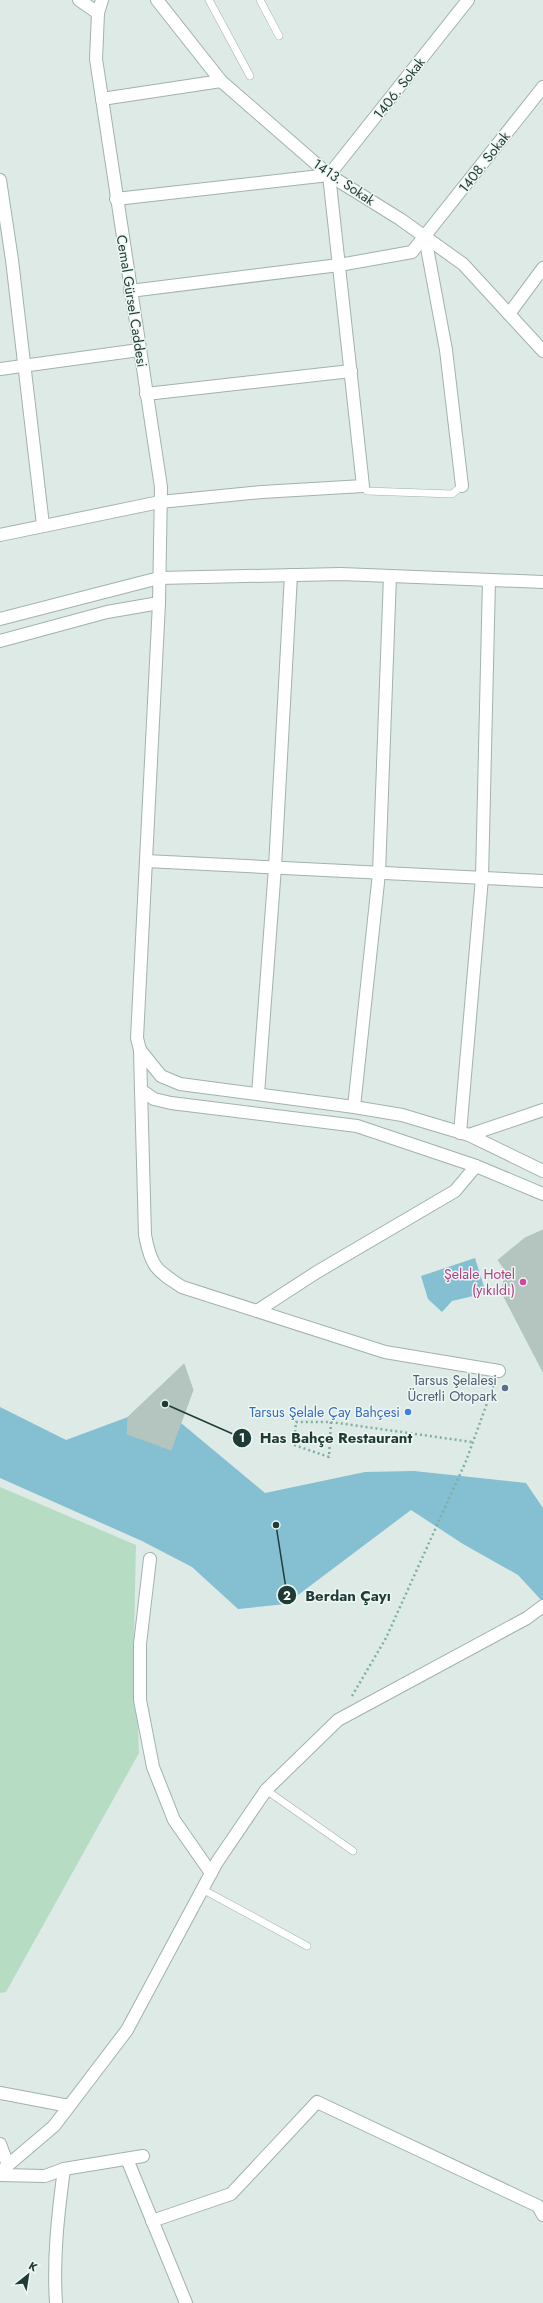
<svg xmlns="http://www.w3.org/2000/svg" width="543" height="2303" font-family="Jost,sans-serif">
  <rect width="100%" height="100%" fill="#deeae6"/>
  <!-- green -->
  <path fill="#b6ddc4" d="M0 1487 136 1545 134 1637 139 1753 6 1992 0 1993Z"/>
  <!-- water -->
  <g fill="#84bfd2">
    <path d="M475 1258 486 1293 452 1301 442 1312 428 1299 421 1276Z"/>
    <path d="M0 1407 66 1440 128 1417 127 1434 171 1450 181 1423 265 1493 365 1472 414 1471 526 1483 543 1508V1602L518 1575 463 1544 411 1510 286 1604 238 1609 192 1567 142 1541 0 1478Z"/>
  </g>
  <!-- building -->
  <g fill="#b4c5bf" stroke="#b1c4be">
    <path d="M543 1230V1372L502 1293 505 1270 498 1260 525 1238Z"/>
    <path d="M184 1364 193 1390 171 1450 127 1434 128 1417Z"/>
  </g>
  <g fill="none" stroke-linecap="round" stroke-linejoin="round">
    <!-- service casing -->
    <g stroke="#a1b2ae" stroke-width="8">
      <g id="service">
        <path d="M209 0 250 76"/>
        <path d="M260 0 279 36"/>
        <path d="M363 486 367 491 452 494 462 486"/>
        <path d="M266 1790 353 1851"/>
        <path d="M202 1889 307 1946"/>
      </g>
    </g>
    <!-- minor casing -->
    <g stroke="#a1b2ae" stroke-width="14">
      <g id="minor">
        <path d="M157 0 221 81 329 175 400 219 463 264 543 351"/>
        <path d="M102 99 221 81"/>
        <path d="M329 175 468 0"/>
        <path d="M0 180 12 260 43 525"/>
        <path d="M425 237 446 350 462 486"/>
        <path d="M130 291 339 265 412 252 543 87"/>
        <path d="M509 314 543 268"/>
        <path d="M0 369 139 350"/>
        <path d="M146 394 351 371"/>
        <path d="M0 535 160 502 262 492 363 486 329 175 116 199"/>
        <path d="M159 578 341 574 543 582"/>
        <path d="M146 861 543 881"/>
        <path d="M141 1090 145 1235C151 1267 156 1270 182 1287L385 1352 499 1371"/>
        <path d="M258 1094 275 867 291 575"/>
        <path d="M354 1107 379 873 390 576"/>
        <path d="M460 1133 482 878 489 580"/>
        <path d="M469 1135 543 1110"/>
        <path d="M257 1311 317 1272 455 1191 476 1166"/>
        <path d="M150 1559 140 1644V1700L153 1767 174 1820 211 1873"/>
        <path d="M0 2093 69 2106"/>
        <path d="M127 2159 186 2303"/>
        <path d="M0 2175 45 2176 64 2169 143 2156"/>
        <path d="M152 2221 231 2194 317 2102 538 2206 543 2215"/>
        <path d="M56 2303C53 2258 58 2214 64 2169"/>
      </g>
    </g>
    <!-- tertiary casing -->
    <g stroke="#a1b2ae" stroke-width="14">
      <g id="tertiary">
        <path d="M102 0 98 13 96 59 161 487 159 603 137 1038 140 1050 141 1090 154 1099 171 1103 357 1126 476 1166 543 1194"/>
        <path d="M0 619 159 578"/>
        <path d="M0 641 107 612 159 603"/>
        <path d="M140 1050 161 1076 180 1084 354 1107 402 1115 469 1135 543 1171"/>
        <path d="M0 2144 8 2165"/>
        <path d="M0 2172 54 2126 127 2030 217 1862 266 1790 338 1720 527 1618 543 1606"/>
      </g>
    </g>
    <!-- secondary casing -->
    <g stroke="#9db6b0" stroke-width="14">
      <path id="secondary" d="M79 0 98 13"/>
    </g>
    <!-- path -->
    <g stroke="#7eafa4" stroke-width="2.5" stroke-dasharray="2 3" stroke-linecap="butt">
      <path d="M331 1422 329 1457 294 1445 296 1422H331L472 1442"/>
      <path d="M352 1696 386 1638 466 1461 494 1384"/>
    </g>
    <!-- service -->
    <use href="#service" stroke="#fff" stroke-width="7"/>
    <!-- minor -->
    <use href="#minor" stroke="#fff" stroke-width="12"/>
    <!-- tertiary -->
    <use href="#tertiary" stroke="#fff" stroke-width="12"/>
    <!-- secondary -->
    <use href="#secondary" stroke="#fff" stroke-width="12"/>
  </g>
  <!-- markers -->
  <circle fill="#d1479c" stroke="#eff7f4" stroke-width="1.5" cx="523" cy="1282" r="4"/>
  <circle fill="#5c6f8a" stroke="#eff7f4" stroke-width="1.5" cx="505" cy="1388" r="4"/>
  <circle fill="#3f7fe0" stroke="#eff7f4" stroke-width="1.5" cx="408" cy="1412" r="4"/>
  <g text-anchor="middle" dominant-baseline="central" stroke-width="3" stroke-linejoin="round" paint-order="stroke">
    <!-- street labels -->
    <g font-size="14" fill="#1f3b36" stroke="#eff7f4">
      <text transform="translate(399 88) rotate(-52)">1406. Sokak</text>
      <text transform="translate(484 162) rotate(-52)">1408. Sokak</text>
      <text transform="translate(344 182) rotate(34)">1413. Sokak</text>
      <text transform="translate(132 301) rotate(81)">Cemal Gürsel Caddesi</text>
    </g>
    <!-- hotel labels -->
    <g font-size="14" fill="#b23c85" stroke="#eff7f4" text-anchor="end">
      <text x="515" y="1274">Şelale Hotel<tspan x="515" dy="16">(yıkıldı)</tspan></text>
    </g>
    <!-- service labels -->
    <g font-size="14" fill="#4e5e75" stroke="#eff7f4" text-anchor="end">
      <text x="497" y="1380">Tarsus Şelalesi<tspan x="497" dy="16">Ücretli Otopark</tspan></text>
    </g>
    <!-- shop labels -->
    <g font-size="14" fill="#366cbe" stroke="#eff7f4" text-anchor="end">
      <text x="400" y="1412">Tarsus Şelale Çay Bahçesi</text>
    </g>
  </g>
  <!-- callouts -->
  <path fill="none" stroke="#1f3b36" stroke-width="1.5" d="M165 1404L242 1438M276 1525L287 1595"/>
  <g fill="#1f3b36" stroke="#eff7f4" stroke-width="1.5">
    <circle cx="165" cy="1404" r="4"/>
    <circle cx="276" cy="1525" r="4"/>
    <circle cx="242" cy="1438" r="10"/>
    <circle cx="287" cy="1595" r="10"/>
  </g>
  <g font-size="12" text-anchor="middle" font-weight="bold" fill="#fff">
    <text x="242" y="1442">1</text>
    <text x="287" y="1600">2</text>
  </g>
  <g font-size="15" text-anchor="middle" font-weight="bold" fill="#1f3b36" stroke="#eff7f4" stroke-width="3" stroke-linejoin="round" paint-order="stroke">
    <text x="336" y="1443">Has Bahçe Restaurant</text>
    <text x="348" y="1601">Berdan Çayı</text>
  </g>
  <!-- north arrow -->
  <g transform="translate(28 2275) rotate(30)" stroke="#eff7f4" stroke-width="3" paint-order="stroke">
  <path d="M0-3L7 15L0 10L-7 15Z" fill="#1f3b36"/>
  <text y="-6" font-size="11" font-weight="bold" text-anchor="middle" fill="#1f3b36">K</text>
  </g>
</svg>
